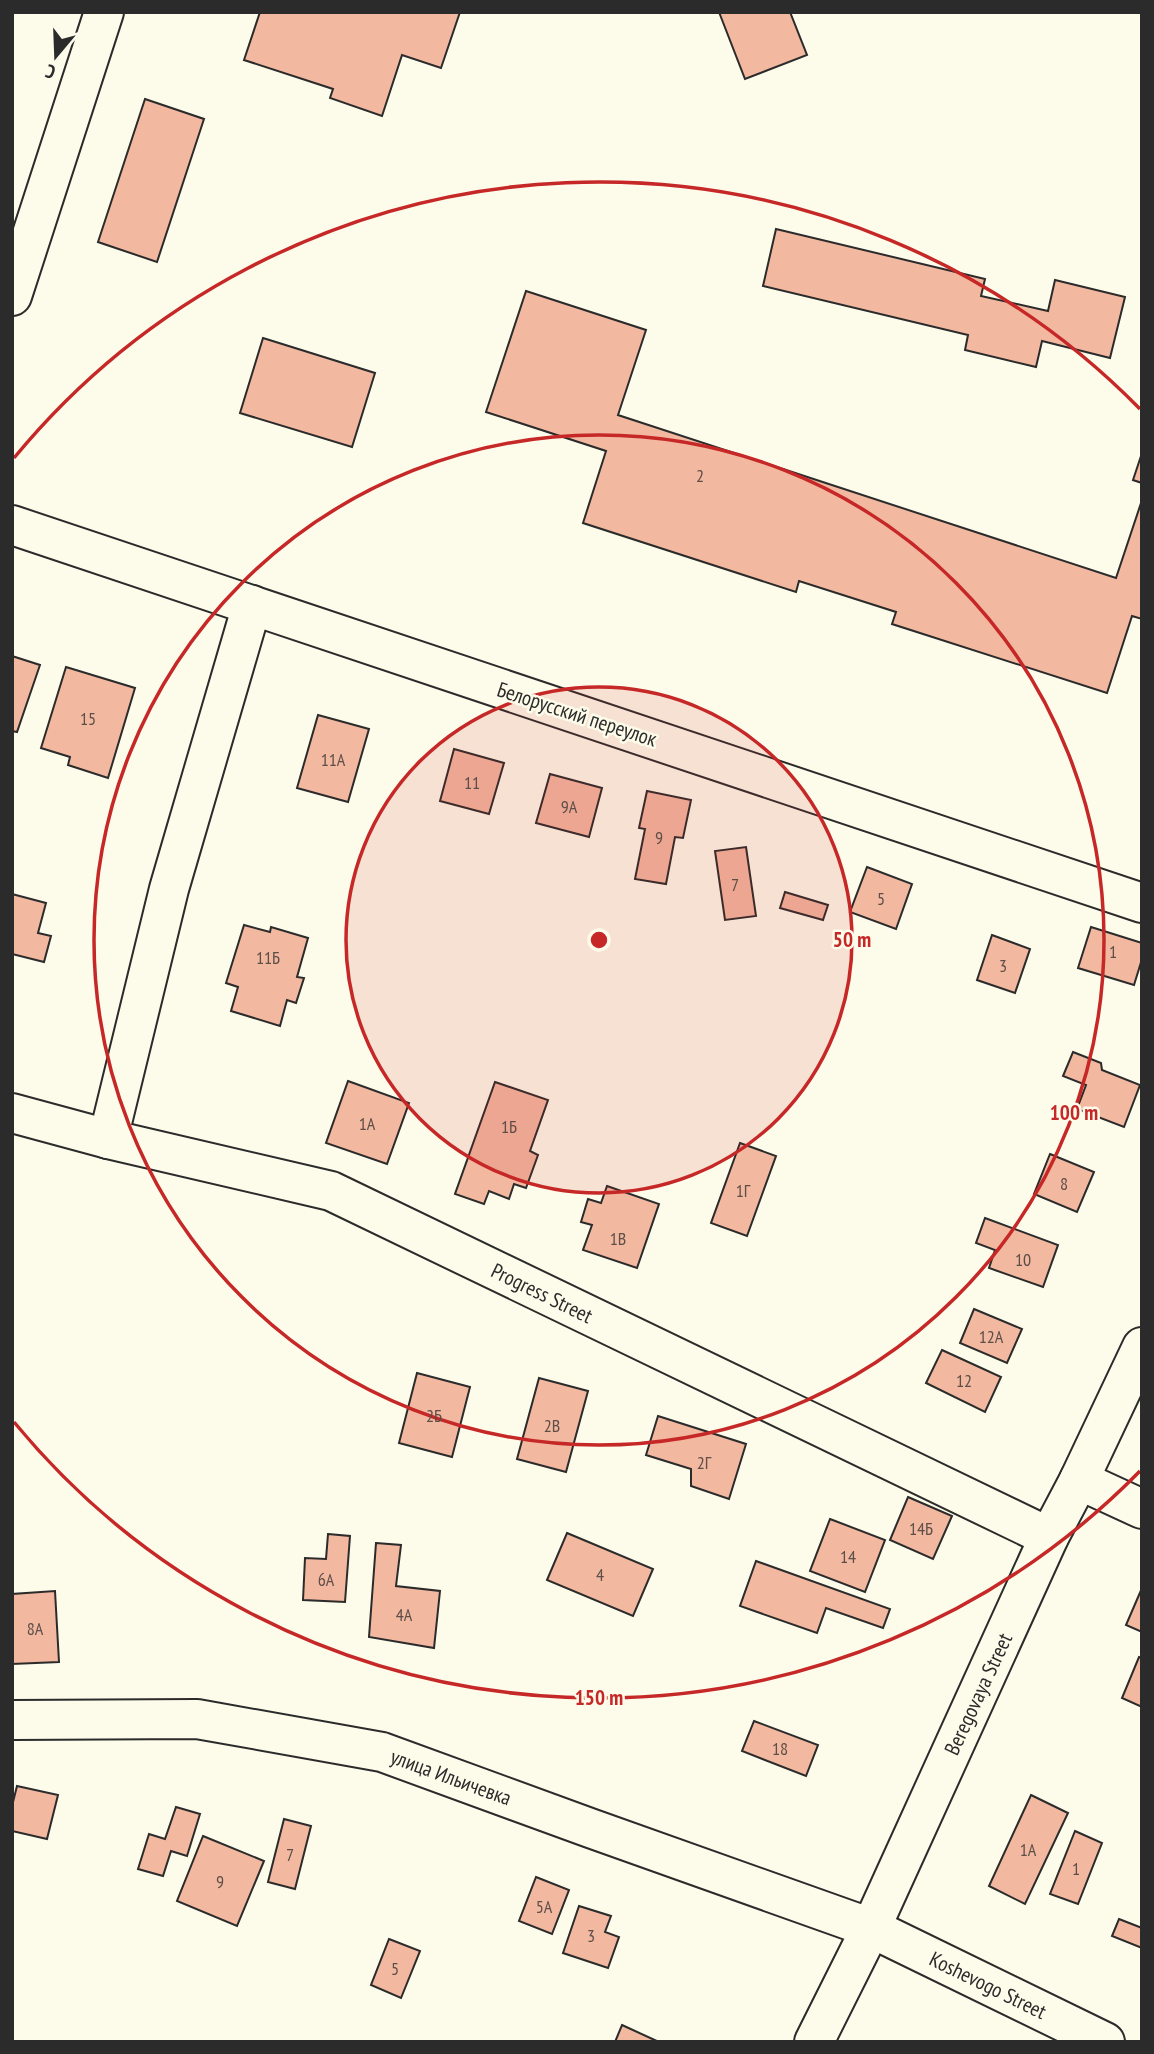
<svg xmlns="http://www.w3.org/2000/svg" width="1154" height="2054" font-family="'PT Sans Narrow',sans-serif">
  <rect width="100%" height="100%" fill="#fdfbea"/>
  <!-- building -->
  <g fill="#f2b8a0" stroke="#2b2b2b" stroke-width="2">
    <path d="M260 12H460L441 68 402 55 382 116 330 98 333 89 244 60Z"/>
    <path d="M719 12H790L807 55 745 79Z"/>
    <path d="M145 99 204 119 157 262 98 242Z"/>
    <path d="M776 229 985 279 981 296 1048 311 1055 280 1125 297 1110 358 1042 341 1036 367 965 350 968 335 763 286Z"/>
    <path d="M526 291 646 330 618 415 1116 578 1142 500V619L1132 616 1107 693 892 624 896 612 799 581 796 592 583 523 606 451 486 412Z"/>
    <path d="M263 338 375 373 352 447 240 413Z"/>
    <path d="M1142 453V483L1133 480Z"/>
    <path d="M12 656 40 665 17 732 12 731Z"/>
    <path d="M66 667 135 688 108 778 68 765 70 757 41 748Z"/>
    <path d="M318 715 369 729 348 802 297 788Z"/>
    <path d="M454 749 504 763 489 814 440 801Z"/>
    <path d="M550 774 602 788 589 837 536 823Z"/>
    <path d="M647 791 691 800 683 838 675 837 666 884 635 879 645 829 639 828Z"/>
    <path d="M746 847 756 916 725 920 715 851Z"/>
    <path d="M867 867 912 884 896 929 850 912Z"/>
    <path d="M785 892 828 905 823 920 780 908Z"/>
    <path d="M12 894 46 903 38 933 51 936 44 962 12 954Z"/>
    <path d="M244 925 270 932 271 927 308 938 297 977 304 978 296 1003 287 1000 280 1026 231 1011 238 987 226 983Z"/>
    <path d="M1091 927 1142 943V959L1134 985 1078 968Z"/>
    <path d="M992 935 1030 949 1015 993 977 980Z"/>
    <path d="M1073 1052 1101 1063 1102 1070 1140 1085 1124 1127 1077 1109 1086 1085 1063 1076Z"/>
    <path d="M348 1081 409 1103 387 1164 326 1143Z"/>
    <path d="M495 1082 548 1100 530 1151 538 1155 526 1188 514 1184 509 1199 489 1191 484 1204 455 1194Z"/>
    <path d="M740 1143 776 1156 747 1236 711 1223Z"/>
    <path d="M1050 1154 1094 1172 1077 1212 1034 1194Z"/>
    <path d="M607 1186 659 1204 637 1268 583 1250 592 1225 581 1222 588 1199 601 1203Z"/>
    <path d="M985 1218 1058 1245 1043 1287 989 1268 995 1250 976 1243Z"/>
    <path d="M974 1309 1022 1329 1007 1363 960 1343Z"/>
    <path d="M942 1350 1001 1377 985 1412 926 1383Z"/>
    <path d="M417 1373 470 1387 452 1457 399 1443Z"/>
    <path d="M539 1378 588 1391 566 1472 517 1459Z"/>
    <path d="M658 1416 746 1444 729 1499 691 1486V1469L646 1455Z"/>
    <path d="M908 1497 952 1516 933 1559 890 1540Z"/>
    <path d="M830 1519 885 1540 865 1592 810 1571Z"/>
    <path d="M567 1533 653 1569 633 1616 547 1580Z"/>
    <path d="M328 1534 350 1536 345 1602 303 1600 305 1558 326 1559Z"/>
    <path d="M376 1543 401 1545 396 1586 440 1591 434 1648 369 1637Z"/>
    <path d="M756 1561 890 1609 883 1628 826 1608 817 1633 740 1606Z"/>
    <path d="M1142 1588V1632L1126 1625Z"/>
    <path d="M55 1591 59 1662 12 1664V1594Z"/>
    <path d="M1139 1657 1142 1658V1707L1122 1698Z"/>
    <path d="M754 1721 818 1745 806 1776 742 1751Z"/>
    <path d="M17 1786 58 1795 47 1839 12 1831V1806Z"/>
    <path d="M1031 1795 1068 1813 1025 1904 989 1886Z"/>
    <path d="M176 1807 200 1814 187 1856 171 1851 163 1876 138 1869 149 1834 165 1839Z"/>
    <path d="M284 1819 311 1826 295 1889 268 1882Z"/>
    <path d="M1075 1831 1102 1843 1078 1904 1050 1894Z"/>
    <path d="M203 1836 264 1861 237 1926 177 1901Z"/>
    <path d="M536 1877 569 1890 552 1934 519 1921Z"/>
    <path d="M579 1906 611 1916 605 1932 619 1937 608 1968 563 1953Z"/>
    <path d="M1119 1919 1142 1928V1948L1112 1936Z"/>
    <path d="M389 1939 420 1951 401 1998 371 1985Z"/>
    <path d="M622 2025 659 2042H615Z"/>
  </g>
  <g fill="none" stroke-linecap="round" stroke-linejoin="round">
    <!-- minor casing -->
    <g stroke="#2b2b2b" stroke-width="42">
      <g id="minor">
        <path d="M12 296 104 12"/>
        <path d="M12 525 1142 903"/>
        <path d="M12 1113 108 1139 331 1191 1049 1537"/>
        <path d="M108 1139 169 889 252 605"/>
        <path d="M1079 1480 1142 1509"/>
        <path d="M12 1720 197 1719 382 1752 590 1828 871 1928 1105 2042"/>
      </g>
    </g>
    <!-- major casing -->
    <g stroke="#2b2b2b" stroke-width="42">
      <path id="major" d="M814 2042 871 1928 1049 1537 1079 1480 1142 1347"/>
    </g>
    <!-- minor -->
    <use href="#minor" stroke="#fdfbea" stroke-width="38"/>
    <!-- major -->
    <use href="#major" stroke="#fdfbea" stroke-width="38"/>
  </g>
  <!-- distance rings -->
  <circle cx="599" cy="940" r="253" fill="#c62828" fill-opacity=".12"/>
  <g fill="none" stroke="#c62828" stroke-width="3.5">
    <circle cx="599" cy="940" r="253"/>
    <circle cx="599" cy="940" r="505"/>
    <path d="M1140 1471A758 758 0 0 1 14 1422M14 458A758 758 0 0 1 1140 409"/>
  </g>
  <g text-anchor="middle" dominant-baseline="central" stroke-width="5" stroke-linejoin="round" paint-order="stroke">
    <!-- number labels -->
    <g font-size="18" fill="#5d4e48">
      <text x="700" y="475">2</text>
      <text x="88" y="718">15</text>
      <text x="333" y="759">11А</text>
      <text x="472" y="782">11</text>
      <text x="569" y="806">9А</text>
      <text x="659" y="837">9</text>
      <text x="735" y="884">7</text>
      <text x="881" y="898">5</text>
      <text x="1113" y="951">1</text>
      <text x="268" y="957">11Б</text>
      <text x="1003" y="965">3</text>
      <text x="367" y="1123">1А</text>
      <text x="509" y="1126">1Б</text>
      <text x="1064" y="1183">8</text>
      <text x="743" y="1190">1Г</text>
      <text x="618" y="1238">1В</text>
      <text x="1023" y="1259">10</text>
      <text x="991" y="1336">12А</text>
      <text x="964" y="1380">12</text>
      <text x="434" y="1415">2Б</text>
      <text x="552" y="1425">2В</text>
      <text x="704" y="1462">2Г</text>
      <text x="921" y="1528">14Б</text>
      <text x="848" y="1556">14</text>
      <text x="600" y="1574">4</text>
      <text x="326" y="1579">6А</text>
      <text x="404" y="1614">4А</text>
      <text x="35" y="1628">8А</text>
      <text x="780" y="1748">18</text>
      <text x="1028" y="1849">1А</text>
      <text x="290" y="1854">7</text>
      <text x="1076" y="1868">1</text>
      <text x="220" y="1881">9</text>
      <text x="544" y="1906">5А</text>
      <text x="591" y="1935">3</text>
      <text x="395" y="1968">5</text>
    </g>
    <!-- street labels -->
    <g font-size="21" fill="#2b2b2b" stroke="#fdfbea">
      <text transform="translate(577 714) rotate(18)">Белорусский переулок</text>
      <text transform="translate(542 1293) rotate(26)">Progress Street</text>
      <text transform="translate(978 1694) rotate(-65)">Beregovaya Street</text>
      <text transform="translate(451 1777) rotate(20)">улица Ильичевка</text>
      <text transform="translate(988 1985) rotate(26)">Koshevogo Street</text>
    </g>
  </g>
  <circle cx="599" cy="940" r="10" fill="#c62828" stroke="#fdfbea" stroke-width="3.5"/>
  <g font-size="21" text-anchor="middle" font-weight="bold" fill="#c62828" stroke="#fdfbea" stroke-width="5" stroke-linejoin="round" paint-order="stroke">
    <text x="852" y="947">50 m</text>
    <text x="1074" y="1120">100 m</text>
    <text x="599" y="1705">150 m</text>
  </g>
  <!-- border -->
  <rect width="1154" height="2054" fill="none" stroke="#2b2b2b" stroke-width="28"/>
  <!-- north arrow -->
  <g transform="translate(56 56) rotate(199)" stroke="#fdfbea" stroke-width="5" paint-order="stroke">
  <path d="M0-5L12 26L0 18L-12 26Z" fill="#2b2b2b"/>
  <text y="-10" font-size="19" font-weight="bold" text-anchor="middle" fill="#2b2b2b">С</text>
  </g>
</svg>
